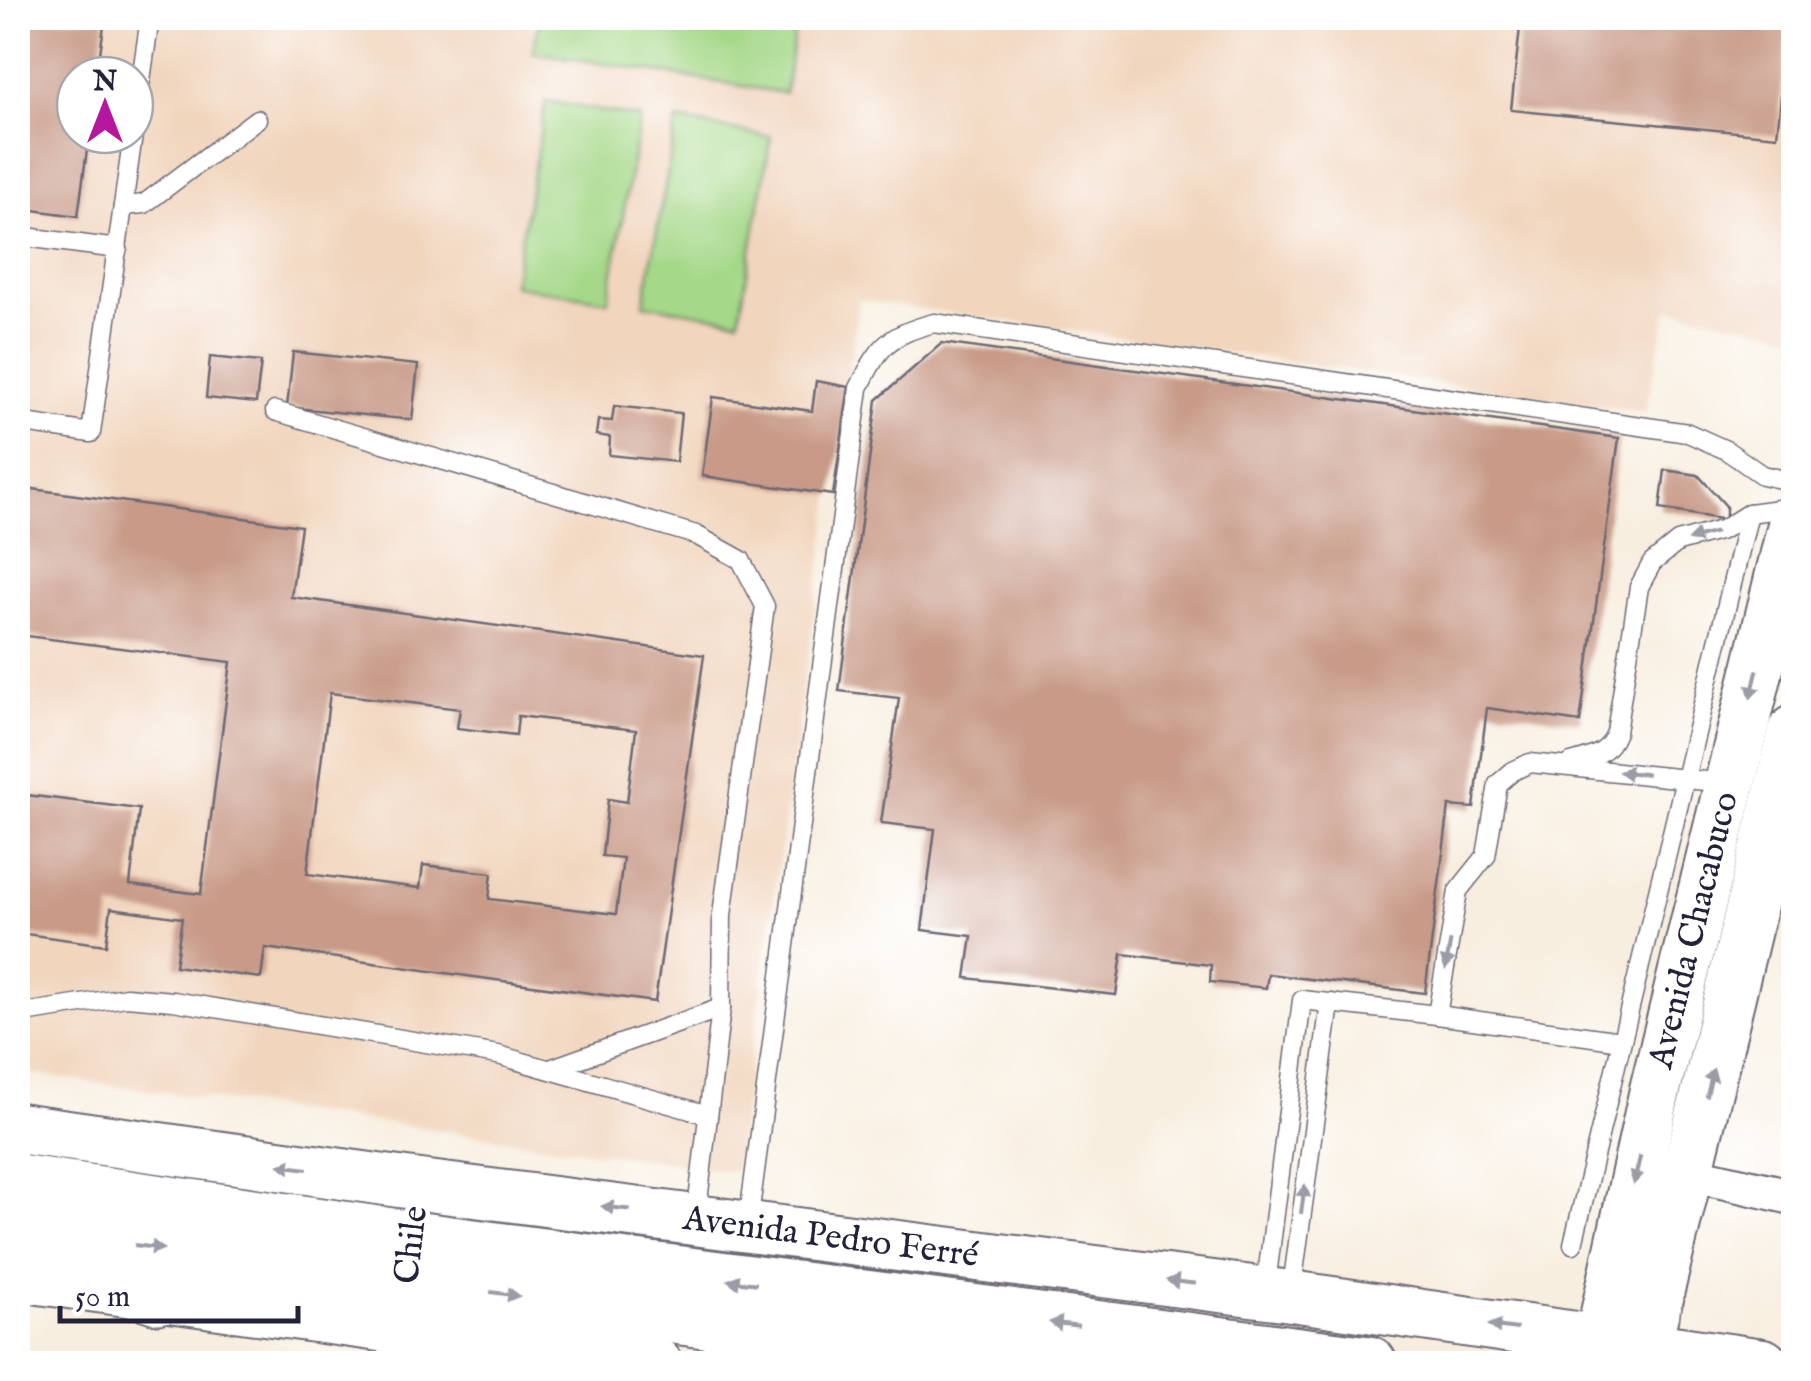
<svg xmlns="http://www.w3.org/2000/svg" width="1811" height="1381" font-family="'IM FELL English',serif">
  <rect width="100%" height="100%" fill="#fff"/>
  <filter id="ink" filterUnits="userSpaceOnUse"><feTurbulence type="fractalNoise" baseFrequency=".01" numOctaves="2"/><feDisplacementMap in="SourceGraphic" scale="20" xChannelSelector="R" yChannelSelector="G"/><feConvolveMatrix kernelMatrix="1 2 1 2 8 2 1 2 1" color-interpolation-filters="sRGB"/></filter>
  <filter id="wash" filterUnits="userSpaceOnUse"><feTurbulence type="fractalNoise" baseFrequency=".0048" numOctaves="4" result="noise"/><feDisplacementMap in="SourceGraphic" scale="40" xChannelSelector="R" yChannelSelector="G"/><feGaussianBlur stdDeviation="2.25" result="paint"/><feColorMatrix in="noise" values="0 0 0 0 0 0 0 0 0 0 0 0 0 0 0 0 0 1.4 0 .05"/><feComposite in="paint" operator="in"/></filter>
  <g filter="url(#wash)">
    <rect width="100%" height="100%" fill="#f8eedf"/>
    <!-- built -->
    <path fill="#f1d5bd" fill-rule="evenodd" d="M18 18H1793V335L1668 308 1645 412 859 300 735 1171 18 1072ZM75 75H135V135H75Z"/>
    <!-- green -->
    <g fill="#a5d888" stroke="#647d62" stroke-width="2.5">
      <path d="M540 18H797L785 93 533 52Z"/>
      <path d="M546 101 640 118 608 301 513 285Z"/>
      <path d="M677 120 771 137 739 320 644 304Z"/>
    </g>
    <g id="blocks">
      <!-- building -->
      <g fill="#c89a87" fill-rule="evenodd">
        <path d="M29 18H105L97 75H75V135H89L78 216 18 208V98Z"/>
        <path d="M1521 18H1789L1777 136 1511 110Z"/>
        <path d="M942 343 1619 438 1580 722 1487 708 1474 808 1449 806 1425 993 1268 974 1266 988 1210 982 1211 965 1122 954 1116 995 966 978 972 936 922 930 935 829 881 823 899 698 839 691 877 400Z"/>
        <path d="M293 352 418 365 412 420 287 407Z"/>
        <path d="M210 357 261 362 256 403 206 398Z"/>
        <path d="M816 381 849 387 833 495 702 476 713 397 812 411Z"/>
        <path d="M614 406 681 413 676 462 609 455 610 437 596 435 598 420 612 421Z"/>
        <path d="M1665 470 1698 475 1726 506V520L1660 509Z"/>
        <path d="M18 487 301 526 291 597 704 655 655 1002 265 948 261 978 175 966 182 918 111 908 106 945 18 933V794L139 809 130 885 201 894 231 662 18 635ZM330 693 460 709 457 728 516 735 518 716 636 730 627 802 608 799 602 856 623 858 616 914 489 899 492 873 423 865 420 888 307 874Z"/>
      </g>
    </g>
  </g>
  <g filter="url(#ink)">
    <use href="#blocks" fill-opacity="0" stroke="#6d6974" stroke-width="2.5"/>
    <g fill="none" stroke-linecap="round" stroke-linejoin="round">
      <!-- service casing -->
      <g stroke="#6d6974" stroke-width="21">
        <g id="service">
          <path d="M135 121 150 18"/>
          <path d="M123 206 144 204 257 119"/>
          <path d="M18 236 118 249"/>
          <path d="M275 411 696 535 741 560 765 606 722 915 721 1008 696 1218"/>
          <path d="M18 422 91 433 133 135"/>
          <path d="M1571 763C1593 757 1608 754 1616 732L1639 587 1652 563 1678 542 1722 530 1749 513 1793 507"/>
          <path d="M18 1014 126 997 173 1001 498 1055 708 1115"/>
          <path d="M1437 1015 1458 891 1486 856 1498 784 1513 771 1530 763 1725 783"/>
          <path d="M550 1069 721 1008"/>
          <path d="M748 1224 859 388C880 345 887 336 934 323L1688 433 1726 450 1762 475 1794 482"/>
          <path d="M1573 1244 1749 513"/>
          <path d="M1265 1292 1302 1000 1437 1015 1621 1041"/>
          <path d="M1291 1295 1330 1003"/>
        </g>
      </g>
      <!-- minor casing -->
      <g stroke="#6d6974" stroke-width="39">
        <g id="minor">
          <path d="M1688 1173 1794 1197"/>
          <path d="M395 1364 403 1310"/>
        </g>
      </g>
      <!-- secondary casing -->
      <g stroke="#6d6974" stroke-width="54">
        <g id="secondary">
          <path id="s1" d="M18 1128 420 1185 1291 1296 1763 1364"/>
          <path d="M18 1276 503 1343"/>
          <path d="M582 1354 657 1364"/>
          <path id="s2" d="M1595 1364 1655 1090 1794 521"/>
          <path d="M1641 1364 1794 731"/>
        </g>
      </g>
      <!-- trunk casing -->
      <g stroke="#6d6974" stroke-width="59">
        <g id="trunk">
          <path d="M18 1182 413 1239 1369 1364"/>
          <path d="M18 1230 1039 1364"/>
          <path d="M44 1259 158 1296"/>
          <path d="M461 1338 631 1341"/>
        </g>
      </g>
      <!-- service -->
      <use href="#service" stroke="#fff" stroke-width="18"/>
      <!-- minor -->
      <use href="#minor" stroke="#fff" stroke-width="35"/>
      <!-- secondary -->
      <use href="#secondary" stroke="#fff" stroke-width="50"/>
      <!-- trunk -->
      <use href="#trunk" stroke="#fff" stroke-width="55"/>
    </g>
    <!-- one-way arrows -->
    <defs><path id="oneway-solid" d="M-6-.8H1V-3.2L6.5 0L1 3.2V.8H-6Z" transform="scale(2.5)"/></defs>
    <g fill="#9c9ca7">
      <use href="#oneway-solid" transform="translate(1702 536) rotate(165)"/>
      <use href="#oneway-solid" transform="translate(1754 684) rotate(104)"/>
      <use href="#oneway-solid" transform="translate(1633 773) rotate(-175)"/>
      <use href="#oneway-solid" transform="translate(1448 955) rotate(100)"/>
      <use href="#oneway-solid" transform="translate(1710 1083) rotate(-77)"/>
      <use href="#oneway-solid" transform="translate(293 1167) rotate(-172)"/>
      <use href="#oneway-solid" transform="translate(1637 1170) rotate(103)"/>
      <use href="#oneway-solid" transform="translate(1303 1199) rotate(-82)"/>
      <use href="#oneway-solid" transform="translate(616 1208) rotate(-173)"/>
      <use href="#oneway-solid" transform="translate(149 1247) rotate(8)"/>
      <use href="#oneway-solid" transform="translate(742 1282) rotate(-173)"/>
      <use href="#oneway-solid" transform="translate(1181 1282) rotate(-173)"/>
      <use href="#oneway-solid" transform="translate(505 1294) rotate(8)"/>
      <use href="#oneway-solid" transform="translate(1064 1324) rotate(-173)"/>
      <use href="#oneway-solid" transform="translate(1503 1327) rotate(-172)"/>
    </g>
  </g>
  <g text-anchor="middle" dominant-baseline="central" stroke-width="9" stroke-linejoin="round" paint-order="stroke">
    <!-- street labels -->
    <g font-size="35" fill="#22223b" stroke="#fff">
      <text stroke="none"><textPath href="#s2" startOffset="445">Avenida Chacabuco</textPath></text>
      <text stroke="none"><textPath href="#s1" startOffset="820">Avenida Pedro Ferré</textPath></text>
      <text transform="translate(412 1245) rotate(-83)">Chile</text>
    </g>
  </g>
  <!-- margin -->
  <rect width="1811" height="1381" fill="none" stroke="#fff" stroke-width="60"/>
  <!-- north arrow -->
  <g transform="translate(105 105)"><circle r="48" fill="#ffffff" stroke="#a7a7b1" stroke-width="2.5"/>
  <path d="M0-8L18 38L0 25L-18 38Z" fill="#b5179e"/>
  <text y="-15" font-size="28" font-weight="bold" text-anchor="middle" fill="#22223b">N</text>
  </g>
  <!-- scale -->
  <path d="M60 1306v15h238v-15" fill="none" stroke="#22223b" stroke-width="5"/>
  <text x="75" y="1306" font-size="30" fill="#22223b" stroke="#ffffff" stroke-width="8" paint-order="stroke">50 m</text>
</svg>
